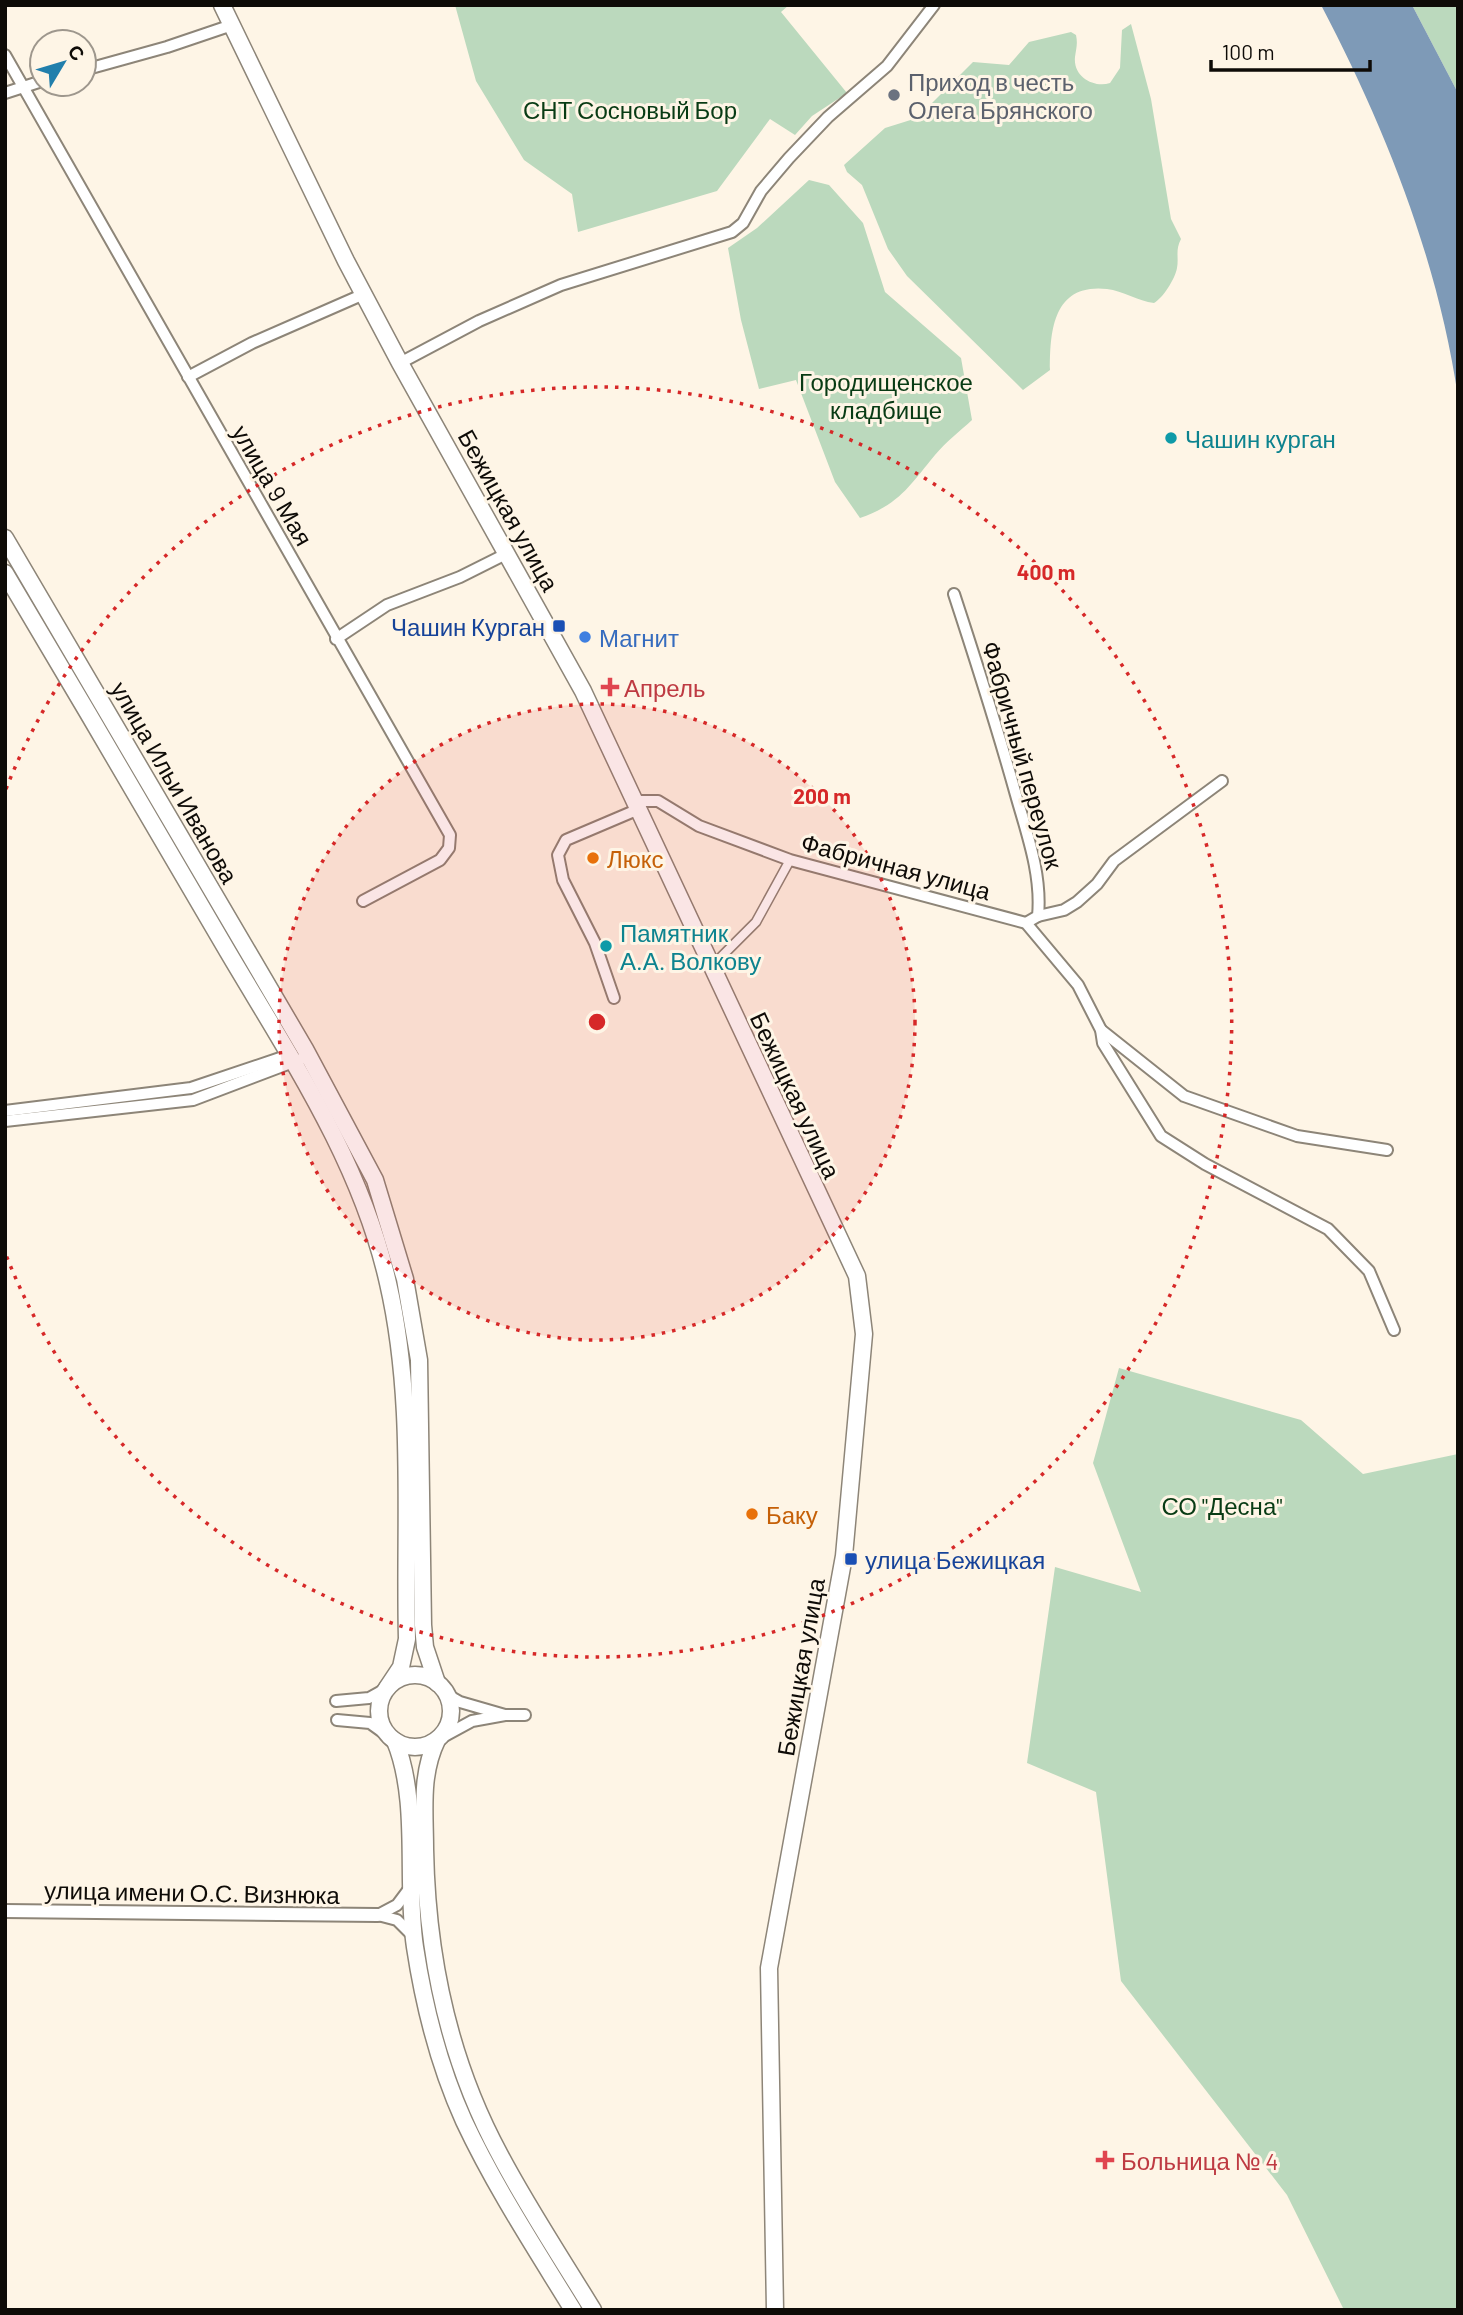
<svg xmlns="http://www.w3.org/2000/svg" width="1463" height="2315" font-family="Barlow,sans-serif">
  <rect width="100%" height="100%" fill="#fef5e6"/>
  <!-- green -->
  <g fill="#bbd9bd">
    <path d="M455 5H789L781 12 847 93 812 116 795 135 770 119 717 191 578 232 572 194 524 160 476 81Z"/>
    <path d="M1412 5H1458V93Z"/>
    <path d="M1131 24 1151 99 1171 219 1181 239C1175 250 1179 257 1177 268 1175 279 1163 298 1154 303 1138 301 1123 291 1107 289 1053 283 1050 331 1050 370L1023 390 907 276 888 249 862 185 847 172 844 165 885 128 917 118 973 62 1009 65 1029 42 1071 32 1076 35C1078 44 1076 49 1075 57 1073 77 1094 88 1110 83L1120 68 1122 30Z"/>
    <path d="M809 180 829 185 863 223 885 292 961 358 972 420C960 431 946 442 935 455 910 485 900 504 860 518L835 482 796 380 759 389 741 320 728 248 757 228Z"/>
    <path d="M1119 1368 1301 1420 1363 1474 1458 1454V2310H1344L1287 2195 1121 1981 1096 1792 1027 1763 1055 1567 1141 1592 1093 1463Z"/>
  </g>
  <!-- water -->
  <path fill="#7e9ab7" d="M1321 5H1412L1458 93V397C1438 260 1385 127 1321 5Z"/>
  <g fill="none" stroke-linecap="round" stroke-linejoin="round">
    <!-- pedestrian casing -->
    <g stroke="#8d8578" stroke-width="11">
      <path id="pedestrian" d="M712 966 756 922 790 860"/>
    </g>
    <!-- minor casing -->
    <g stroke="#8d8578" stroke-width="14">
      <g id="minor">
        <path d="M5 55 450 835 449 848 440 860 363 901"/>
        <path d="M84 70 167 47 232 25"/>
        <path d="M5 93 42 81"/>
        <path d="M400 363 479 321 561 285 732 232 743 223 761 191 789 158 828 117 887 66 934 5"/>
        <path d="M188 377 252 343 364 294"/>
        <path d="M954 594C976 661 997 727 1016 795 1027 834 1042 875 1038 916L1026 923"/>
        <path d="M336 639 387 605 460 577 508 553"/>
        <path d="M635 801H658L699 826 790 860 1026 923 1078 985 1101 1030 1103 1043 1161 1136 1205 1164 1328 1229 1369 1271 1394 1330"/>
        <path d="M1038 916 1064 910 1077 902 1097 884 1114 861 1222 781"/>
        <path d="M614 998 595 943 563 880 558 855 566 840 639 809"/>
        <path d="M1101 1030 1184 1096 1297 1136 1387 1150"/>
        <path d="M5 1111 191 1088 292 1054"/>
        <path d="M5 1121 193 1100 309 1056"/>
        <path d="M336 1701 369 1698 387 1688"/>
        <path d="M505 1715H525"/>
        <path d="M337 1720 370 1723 395 1741"/>
        <path d="M437 1740 472 1721 505 1715 460 1702 446 1694"/>
        <path d="M380 1914 397 1905 409 1889"/>
        <path d="M378 1915 397 1920 413 1936"/>
      </g>
    </g>
    <!-- tertiary casing -->
    <g stroke="#8d8578" stroke-width="16">
      <path id="tertiary" d="M5 1911 378 1915"/>
    </g>
    <!-- primary casing -->
    <g stroke="#8d8578" stroke-width="19">
      <g id="primary">
        <path d="M222 5 346 261 400 363 583 691 857 1276 864 1334 844 1556 769 1968 775 2310"/>
        <path d="M5 538 305 1049 375 1180 405 1279 419 1360 423 1625 425 1647 437 1683"/>
        <path d="M5 573C80 699 154 825 228 952 290 1057 361 1162 388 1283 415 1400 404 1520 407 1639L401 1667 387 1688"/>
        <circle cx="415" cy="1711" r="36"/>
        <path d="M437 1740C420 1775 425 1811 425 1849 427 1956 449 2061 500 2155 528 2208 562 2259 593 2310"/>
        <path d="M395 1741C420 1802 405 1882 415 1947 424 2006 439 2066 464 2121 495 2187 535 2248 573 2310"/>
      </g>
    </g>
    <!-- pedestrian -->
    <use href="#pedestrian" stroke="#fff" stroke-width="8"/>
    <!-- minor -->
    <use href="#minor" stroke="#fff" stroke-width="10"/>
    <!-- tertiary -->
    <use href="#tertiary" stroke="#fff" stroke-width="12"/>
    <!-- primary -->
    <use href="#primary" stroke="#fff" stroke-width="16"/>
  </g>
  <!-- distance rings -->
  <circle cx="597" cy="1022" r="318" fill="#d62828" fill-opacity=".12"/>
  <g fill="none" stroke="#d62828" stroke-width="3.5" stroke-dasharray="3.5 7">
    <circle cx="597" cy="1022" r="318"/>
    <path d="M6 789A635 635 0 1 1 6 1255"/>
  </g>
  <!-- markers -->
  <circle fill="#6b7280" stroke="#fef5e6" stroke-width="2.5" cx="894" cy="95" r="7"/>
  <g fill="#0f9aa8" stroke="#fef5e6" stroke-width="2.5">
    <circle cx="1171" cy="438" r="7"/>
    <circle cx="606" cy="946" r="7"/>
  </g>
  <g fill="#1a4fb4" stroke="#fef5e6" stroke-width="2.5">
    <rect x="552" y="619" width="14" height="14" rx="3.5"/>
    <rect x="844" y="1552" width="14" height="14" rx="3.5"/>
  </g>
  <circle fill="#3f7fe0" stroke="#fef5e6" stroke-width="2.5" cx="585" cy="637" r="7"/>
  <g fill="#e0444e" stroke="#fef5e6" stroke-width="2.5">
    <path d="M606.5 676.5h7v7h7v7h-7v7h-7v-7h-7v-7h7z"/>
    <path d="M1101.5 2149.5h7v7h7v7h-7v7h-7v-7h-7v-7h7z"/>
  </g>
  <g fill="#e8710a" stroke="#fef5e6" stroke-width="2.5">
    <circle cx="593" cy="858" r="7"/>
    <circle cx="752" cy="1514" r="7"/>
  </g>
  <g text-anchor="middle" dominant-baseline="central" stroke-width="6" stroke-linejoin="round" paint-order="stroke">
    <!-- worship labels -->
    <g font-size="24" fill="#5b616d" stroke="#fef5e6" text-anchor="start">
      <text x="908" y="81">Приход в честь<tspan x="908" dy="28">Олега Брянского</tspan></text>
    </g>
    <!-- park labels -->
    <g font-size="24" fill="#083b14" stroke="#fef5e6">
      <text x="630" y="109">СНТ Сосновый Бор</text>
      <text x="886" y="381">Городищенское<tspan x="886" dy="28">кладбище</tspan></text>
      <text x="1222" y="1505">СО "Десна"</text>
    </g>
    <!-- culture labels -->
    <g font-size="24" fill="#0d838f" stroke="#fef5e6" text-anchor="start">
      <text x="1185" y="438">Чашин курган</text>
      <text x="620" y="932">Памятник<tspan x="620" dy="28">А.А. Волкову</tspan></text>
    </g>
    <!-- street labels -->
    <g font-size="24" fill="#0e0b07" stroke="#fef5e6">
      <text transform="translate(273 485) rotate(60)">улица 9 Мая</text>
      <text transform="translate(509 510) rotate(61)">Бежицкая улица</text>
      <text transform="translate(1023 755) rotate(74)">Фабричный переулок</text>
      <text transform="translate(175 782) rotate(60)">улица Ильи Иванова</text>
      <text transform="translate(896 866) rotate(15)">Фабричная улица</text>
      <text transform="translate(796 1095) rotate(65)">Бежицкая улица</text>
      <text transform="translate(800 1667) rotate(-80)">Бежицкая улица</text>
      <text transform="translate(192 1892) rotate(1)">улица имени О.С. Визнюка</text>
    </g>
    <!-- transit labels -->
    <g font-size="24" fill="#164399" stroke="#fef5e6" text-anchor="end">
      <text x="545" y="626">Чашин Курган</text>
      <text x="865" y="1559" text-anchor="start">улица Бежицкая</text>
    </g>
    <!-- shop labels -->
    <g font-size="24" fill="#366cbe" stroke="#fef5e6" text-anchor="start">
      <text x="599" y="637">Магнит</text>
    </g>
    <!-- health labels -->
    <g font-size="24" fill="#be3a42" stroke="#fef5e6" text-anchor="start">
      <text x="624" y="687">Апрель</text>
      <text x="1121" y="2160">Больница № 4</text>
    </g>
    <!-- food labels -->
    <g font-size="24" fill="#c56008" stroke="#fef5e6" text-anchor="start">
      <text x="607" y="858">Люкс</text>
      <text x="766" y="1514">Баку</text>
    </g>
  </g>
  <circle cx="597" cy="1022" r="10" fill="#d62828" stroke="#fef5e6" stroke-width="3.5"/>
  <g font-size="21" text-anchor="middle" font-weight="bold" fill="#d62828" stroke="#fef5e6" stroke-width="6" stroke-linejoin="round" paint-order="stroke">
    <text x="1046" y="580">400 m</text>
    <text x="822" y="804">200 m</text>
  </g>
  <!-- border -->
  <rect width="1463" height="2315" fill="none" stroke="#0e0b07" stroke-width="14"/>
  <!-- north arrow -->
  <g transform="translate(63 63) rotate(52)"><circle r="33" fill="#fef5e6" stroke="#9e978d" stroke-width="2"/>
  <path d="M0-5L12 26L0 18L-12 26Z" fill="#217fac"/>
  <text y="-10" font-size="19" font-weight="bold" text-anchor="middle" fill="#0e0b07">С</text>
  </g>
  <!-- scale -->
  <path d="M1211 60v10h159v-10" fill="none" stroke="#0e0b07" stroke-width="3.5"/>
  <text x="1222" y="60" font-size="21" fill="#0e0b07" stroke="#fef5e6" stroke-width="5" paint-order="stroke">100 m</text>
</svg>
